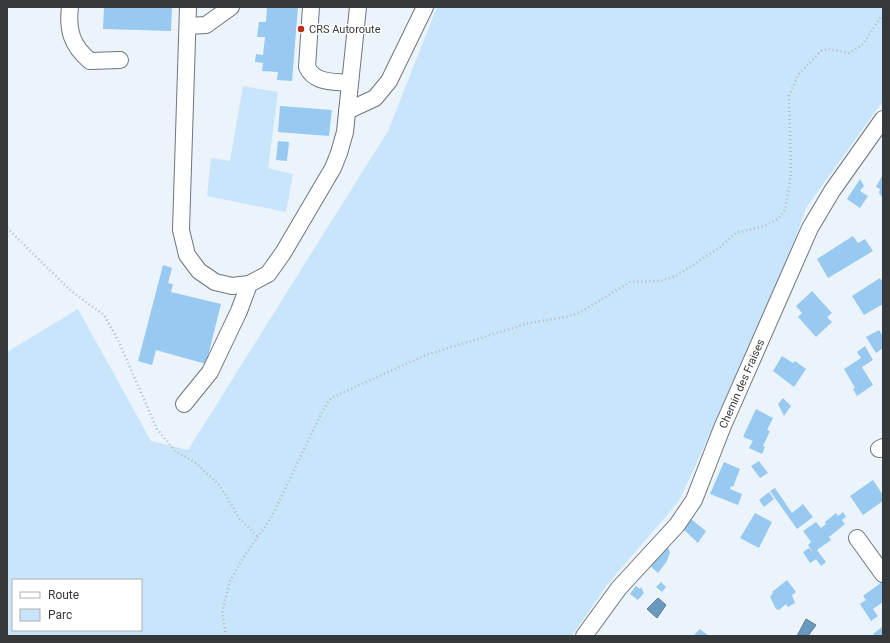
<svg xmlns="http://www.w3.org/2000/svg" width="890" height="643" font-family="Roboto,sans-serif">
  <rect width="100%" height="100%" fill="#ebf4fb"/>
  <!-- green -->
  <g fill="#c8e5fc" fill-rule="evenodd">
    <path d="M437 7H883V101L806 208 782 277 679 501 606 586 572 636H7V352L78 309 151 441 188 450 388 131ZM13 580H141V630H13Z"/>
    <path d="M243 86 278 92 268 168 293 174 286 212 207 196 211 158 230 161Z"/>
  </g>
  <!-- water -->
  <g fill="#6a99be" stroke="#5a7c97">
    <path d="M658 598 666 605 657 618 647 609Z"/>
    <path d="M806 619 816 625 808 636H797Z"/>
  </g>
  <!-- building -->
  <g fill="#98c9f0">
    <path d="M104 7H172L171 31 103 29Z"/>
    <path d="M267 7H298L292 81 277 80 278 72 262 71 263 63 255 62 256 54 263 55 265 37H257L259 22H266Z"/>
    <path d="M280 106 332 110 329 136 278 132Z"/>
    <path d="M278 141 289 142 287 161 276 160Z"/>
    <path d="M883 174V198L879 193 880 189 876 187Z"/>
    <path d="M860 179 864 186 860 191 868 196 860 208 847 199Z"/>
    <path d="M853 236 858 243 865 239 873 251 828 278 817 259Z"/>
    <path d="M163 265 172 268 168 283 173 284 171 292 221 304 206 364 156 350 152 365 138 361Z"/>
    <path d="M880 278 881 280 883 279V304L864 315 852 296Z"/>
    <path d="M812 291 832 313 827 317 832 322 816 337 798 317 802 313 796 306Z"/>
    <path d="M879 330 883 336V348L876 353 866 337Z"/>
    <path d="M865 346 873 360 862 367 873 385 857 396 853 389 855 388 844 369 861 358 857 352Z"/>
    <path d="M782 356 793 363 795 361 806 369 794 387 773 371Z"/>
    <path d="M783 398 791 406 784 416 778 404Z"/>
    <path d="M756 409 773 418 767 430 770 431 763 446 765 447 762 454 749 448 753 441 743 437Z"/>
    <path d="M759 461 768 473 760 478 751 466Z"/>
    <path d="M724 462 740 469 733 487 731 486 730 489 742 494 738 505 710 494Z"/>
    <path d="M873 480 883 495V501L863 515 850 496Z"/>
    <path d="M775 488 792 513 803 504 813 517 797 529 770 491Z"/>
    <path d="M769 492 774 499 764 507 759 500Z"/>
    <path d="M843 512 846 517 842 520 845 524 829 537 831 540 817 550 826 562 821 566 816 559 810 563 803 552 809 548 813 553 808 545 811 542 803 531 816 522 821 528 826 524 825 522 836 513 838 516Z"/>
    <path d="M755 513 772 522 759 548 740 538Z"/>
    <path d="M691 519 706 531 698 543 683 529Z"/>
    <path d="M666 544 670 552 667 561 658 573 648 564Z"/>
    <path d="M787 580 796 592 792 595 795 603 788 607 786 604 779 610 776 609 770 597 773 593 772 592Z"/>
    <path d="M661 582 666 587 662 592 656 587Z"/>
    <path d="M882 582 883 602 873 609 878 616 871 621 860 604 866 600 863 596Z"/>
    <path d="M636 586 640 589 641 587 644 593 638 600 630 594Z"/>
    <path d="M882 627 883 636H875L873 634Z"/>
    <path d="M700 629 709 636H693Z"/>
  </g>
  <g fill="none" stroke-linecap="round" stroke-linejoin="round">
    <!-- minor casing -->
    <g stroke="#6e767c" stroke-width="18">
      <g id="minor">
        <path d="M70 7C67 30 72 46 90 61L120 60"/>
        <path d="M188 7 181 230 187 255 199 271 215 282 232 286 249 284 268 274 283 253 333 168 339 153 345 132 358 7"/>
        <path d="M311 7 307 67C315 84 334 81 350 83"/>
        <path d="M188 26 206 25 231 7"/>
        <path d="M347 111 375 98 389 81 425 7"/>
        <path d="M184 404 210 372 239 311 249 284"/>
        <path d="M879 449 883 447"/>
        <path d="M857 538 883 574"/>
        <path id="s1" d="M584 636 619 588 677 525 694 500 722 428 810 228 832 191 883 119"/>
      </g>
    </g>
    <!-- path -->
    <g stroke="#b3bac0" stroke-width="2.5" stroke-dasharray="1 3" stroke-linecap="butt">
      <path d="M7 228 71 291 104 315 118 340 157 429 175 451 196 463 220 486 240 519 258 537"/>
      <path d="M226 636 222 613 230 581 245 555 271 518 323 410 331 398 426 355 529 323 566 317 579 313 630 282 660 281 676 276 719 248 736 233 764 226 778 219 785 210 789 188 791 172 789 96 798 75 821 51 829 49 849 53 856 49 863 44 883 14"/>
    </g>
    <!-- minor -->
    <use href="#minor" stroke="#fff" stroke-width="16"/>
  </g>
  <!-- markers -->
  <circle fill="#b92d12" stroke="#fff" stroke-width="1.5" cx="301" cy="29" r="4"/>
  <g text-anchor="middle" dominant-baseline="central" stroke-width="3" stroke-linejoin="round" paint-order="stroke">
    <!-- poi labels -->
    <g font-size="11" fill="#36393c" stroke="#fff" text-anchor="start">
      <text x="309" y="29">CRS Autoroute</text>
    </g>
    <!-- street labels -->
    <g font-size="11" fill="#36393c" stroke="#fff">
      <text stroke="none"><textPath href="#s1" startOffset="301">Chemin des Fraises</textPath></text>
    </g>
  </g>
  <!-- border -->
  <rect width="890" height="643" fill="none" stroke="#36393c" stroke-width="16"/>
  <!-- legend -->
  <rect x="12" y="579" width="130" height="52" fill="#ffffff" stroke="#afb0b1"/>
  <rect x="20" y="592" width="20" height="6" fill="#ffffff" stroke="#afb0b1"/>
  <text x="48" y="599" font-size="12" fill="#36393c">Route</text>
  <rect x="20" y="609" width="20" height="12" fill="#c8e5fc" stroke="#afb0b1"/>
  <text x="48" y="619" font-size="12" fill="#36393c">Parc</text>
</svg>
